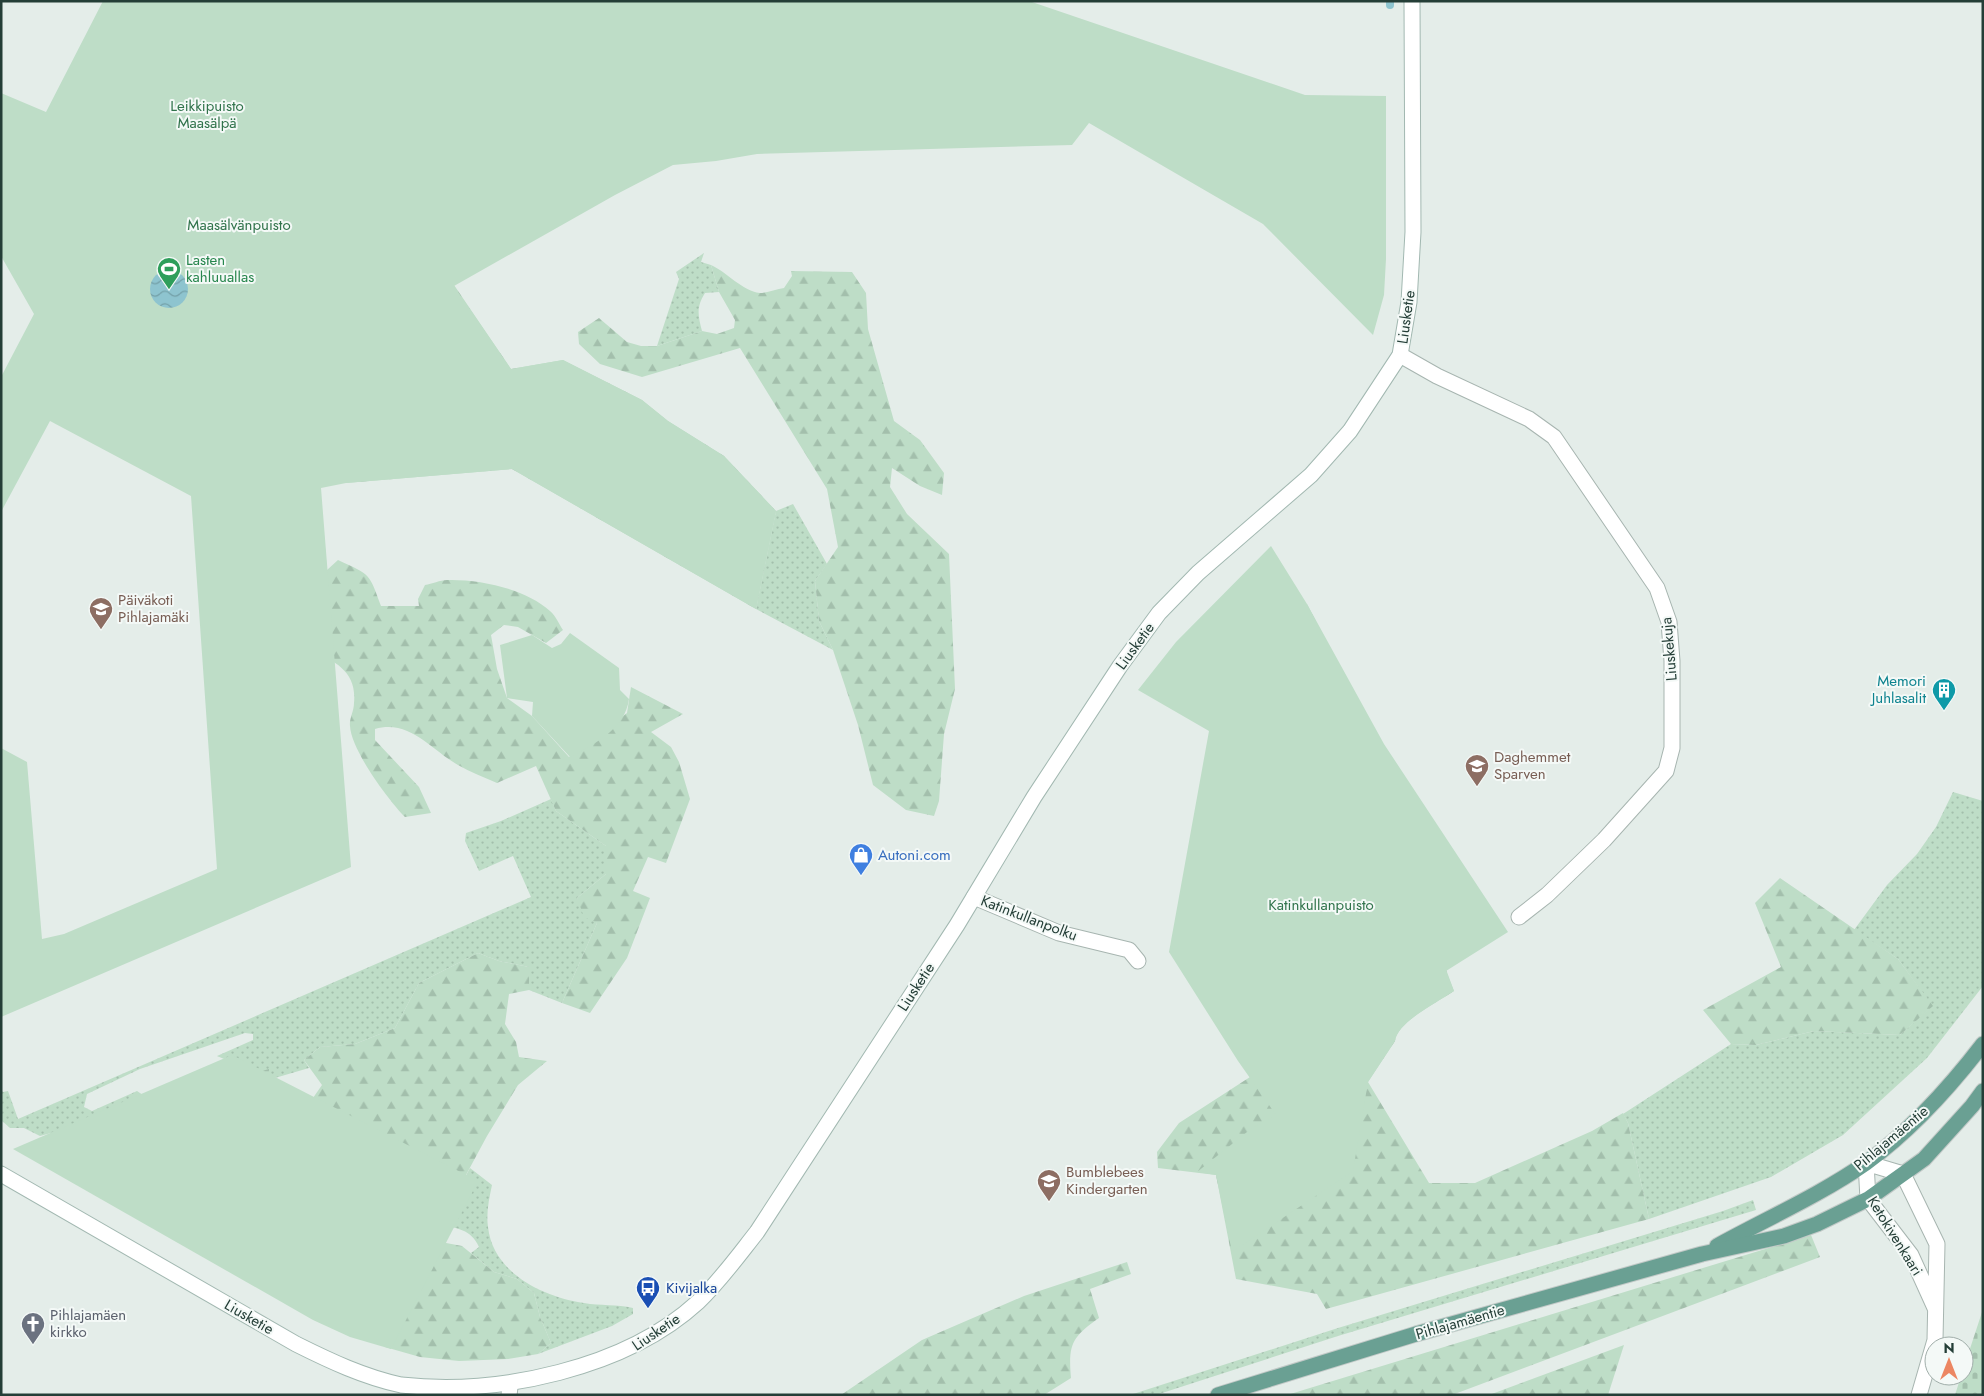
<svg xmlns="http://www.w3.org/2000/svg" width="1984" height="1396" font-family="Jost,sans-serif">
  <defs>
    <pattern id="grass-dots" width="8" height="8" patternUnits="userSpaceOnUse" patternTransform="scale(1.25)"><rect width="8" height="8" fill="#beddc7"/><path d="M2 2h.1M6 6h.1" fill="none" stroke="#a3bfac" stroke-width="1.8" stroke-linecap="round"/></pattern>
    <pattern id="forest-firs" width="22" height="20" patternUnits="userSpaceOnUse" patternTransform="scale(1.25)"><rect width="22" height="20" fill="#beddc7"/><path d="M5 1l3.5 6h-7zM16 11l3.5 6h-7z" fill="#a3bfac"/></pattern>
    <pattern id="cemetery-stones" width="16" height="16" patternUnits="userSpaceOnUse" patternTransform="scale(1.25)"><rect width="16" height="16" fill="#beddc7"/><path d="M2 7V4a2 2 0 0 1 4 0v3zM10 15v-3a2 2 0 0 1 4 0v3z" fill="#a3bfac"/></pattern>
    <pattern id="water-waves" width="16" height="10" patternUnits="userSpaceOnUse" patternTransform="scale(1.25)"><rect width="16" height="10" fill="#8ec4cf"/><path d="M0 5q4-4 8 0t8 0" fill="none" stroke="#74a1a9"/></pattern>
  </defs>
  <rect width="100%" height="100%" fill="#e4ede9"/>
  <!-- grass -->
  <g fill="url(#grass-dots)">
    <path d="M704 253 701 262 711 265 719 292 705 293C696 307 698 316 702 331L657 346 679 279 676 272Z"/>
    <path d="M793 504 827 564 815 581 819 621 833 650 756 609 776 511Z"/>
    <path d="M1953 792 1983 801V986L1927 1058 1843 1135 1771 1177 1649 1219 1628 1123 1623 1114 1731 1044 1756 1045 1814 1031 1900 1035 1932 1006 1898 959 1854 930 1887 885 1917 854 1936 827Z"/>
    <path d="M551 799 556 811 606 846V874L577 898 597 923 562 1003 529 990V967L499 961 478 953 419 983 395 1028 355 1044 320 1047 304 1060 309 1068 268 1080 248 1075 236 1064 217 1056 253 1040V1034L245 1033 140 1069 87 1094 84 1107 92 1111 137 1091 146 1097 62 1130 40 1136 24 1128H10L1 1120V1090L3 1092 8 1091 18 1119 531 897 513 856 479 871 465 841 466 833 501 821Z"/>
    <path d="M470 1168 492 1185C489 1199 486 1213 488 1227 493 1273 543 1297 584 1303 600 1306 617 1304 633 1308V1314L612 1326 538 1354 551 1343 540 1317 534 1293 517 1279 494 1272 471 1253 479 1247C471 1229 457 1228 439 1225Z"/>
    <path d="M1753 1200 1756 1210 1338 1336 1156 1395H1130L1338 1328 1723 1211Z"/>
  </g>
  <!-- forest -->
  <g fill="url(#forest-firs)">
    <path d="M711 265C727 272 742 291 760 293 767 293 777 289 784 288L792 276 791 271 852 272 866 293 868 329 894 421 920 440 944 473 942 495 920 486 892 468 890 487 907 514 949 554 955 689 944 734 939 801 934 816 906 810 873 785 858 725 833 650 819 621 815 581 838 547 827 489 740 348 642 377 600 364 579 344 578 332 599 318 627 342 641 346H657L702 331 717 334 734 328 735 320 719 292Z"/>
    <path d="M454 285 511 369 563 360 642 400 668 421 724 456 776 511 756 609 512 469 346 483 322 390 320 488 327 570 338 560C371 575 369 573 381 606H419L418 599 425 585C432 584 440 580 447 580 480 579 526 589 550 611 556 616 559 624 563 630L546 643 518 627 504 625 491 635 497 669 507 698 532 716 569 757 627 713 631 687 683 714 651 732 671 747 679 762 690 799 666 863 648 857 633 891 650 898 627 958 590 1013 562 1003 597 923 584 917 577 898 606 874V846L556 811 536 766 497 783C484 777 470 772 458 765 431 750 410 719 375 729V740L419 787 431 813 405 817C389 801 351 750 350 726 349 719 354 711 354 703 357 672 336 662 312 650L227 424Z"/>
    <path d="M1307 604 1323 635 1454 991C1438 1002 1397 1022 1395 1041L1368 1082 1429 1183H1475L1592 1131 1623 1113 1628 1123 1649 1219 1326 1309 1317 1294 1236 1279 1216 1175 1158 1168 1157 1152 1179 1123 1250 1077 1263 1086Z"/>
    <path d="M1780 878 1898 959 1933 1006 1900 1035 1814 1031 1756 1045 1731 1044 1703 1010 1781 967 1755 903Z"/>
    <path d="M478 953 499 961 529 967V990L509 994 505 1024 516 1042 519 1057 547 1061 518 1085 487 1136 439 1225 408 1203V1192L414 1181C411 1169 409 1156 394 1155L383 1169 247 1159 229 1153 221 1140 206 1126 216 1113 206 1102 158 1105 155 1099C171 1081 205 1078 229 1081L237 1092 243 1088 248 1075 269 1069 268 1091 275 1116 263 1133 264 1143 287 1134 300 1125 304 1119 306 1108 322 1085 304 1060 320 1047 355 1044 395 1028 419 983Z"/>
    <path d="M1811 1235 1820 1257 1452 1395H1287Z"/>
    <path d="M441 1242 462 1246 494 1272 517 1279 534 1293 540 1317 551 1343 538 1354 508 1359 459 1361 420 1357 385 1347Z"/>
    <path d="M1127 1262 1131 1274 1090 1289 1099 1318C1072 1337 1068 1344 1071 1378L1044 1395H841L922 1340 1024 1296Z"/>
    <path d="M1624 1345 1608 1395H1489Z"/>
  </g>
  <!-- cemetery -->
  <path fill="url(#cemetery-stones)" d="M1983 1309V1395H1955L1961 1376H1964V1367Z"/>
  <!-- park -->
  <g fill="#beddc7">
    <path d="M103 1H1029L1305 95 1386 96V259L1384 295 1373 335 1263 224 1089 123 1072 145 757 154 716 161 673 165 615 195 454 286 511 369 563 360 642 400 668 421 724 456 776 511 756 609 512 469 346 483 321 488 351 867 1 1017V748L27 762 42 939 64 934 217 869 191 496 50 421 1 512V377L34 314 1 256V93L46 112Z"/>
    <path d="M1271 546 1307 604 1384 744 1508 932 1446 971 1454 991C1438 1002 1397 1022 1395 1041L1368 1082 1353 1171 1232 1252 1216 1175 1197 1172 1252 1128 1276 1115 1238 1061 1169 952 1209 731 1138 690 1176 642Z"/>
    <path d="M570 633 619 668 620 690 629 699C625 729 595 744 570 757L532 716 533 702 507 698 500 645 532 635 552 648 561 644Z"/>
    <path d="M232 1055 478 1181 391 1349 350 1337 313 1320 13 1149Z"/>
  </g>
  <!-- water -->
  <circle fill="url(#water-waves)" cx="169" cy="289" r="19"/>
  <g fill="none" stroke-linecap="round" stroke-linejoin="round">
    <!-- stream -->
    <path stroke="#8ec4cf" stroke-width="8" d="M1390 1V5"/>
    <!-- street casing -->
    <g stroke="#a7b5b0" stroke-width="17">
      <g id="street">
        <path d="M1400 355 1437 376 1529 419 1554 437 1657 588 1669 622 1672 661V748L1666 771 1604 840 1547 895 1519 917"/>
        <path d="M974 897 1059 933 1129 950 1138 961"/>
        <path d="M509 1395 510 1387"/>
        <path d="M1919 1395 1935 1340 1937 1244 1903 1174 1866 1163 1868 1199 1911 1255 1935 1308"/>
      </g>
    </g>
    <!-- secondary casing -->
    <g stroke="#a2b8b1" stroke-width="17">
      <path id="secondary" d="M1 1174 296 1344C330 1361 364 1377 401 1385 499 1396 626 1368 698 1302 720 1281 738 1256 757 1232L957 925 1034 797 1120 666 1159 613 1198 573 1311 475 1350 431 1400 355 1409 302 1413 232 1412 1"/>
    </g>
    <!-- primary casing -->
    <g stroke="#c2c9c7" stroke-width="17">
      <g id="primary">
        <path d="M1717 1246C1766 1219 1820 1195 1866 1163 1910 1131 1950 1087 1983 1044"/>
        <path d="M1218 1395 1416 1334 1702 1254 1784 1236 1817 1224 1868 1199 1924 1159 1972 1106 1983 1091"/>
      </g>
    </g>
    <!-- street -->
    <use href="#street" stroke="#fff" stroke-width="15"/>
    <!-- secondary -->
    <use href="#secondary" stroke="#fff" stroke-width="15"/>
    <!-- primary -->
    <use href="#primary" stroke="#6aa093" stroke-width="15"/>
  </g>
  <!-- icons -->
  <defs>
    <g id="stadium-pin" transform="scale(1.25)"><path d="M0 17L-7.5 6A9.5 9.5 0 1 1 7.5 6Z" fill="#2e9e5b" stroke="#f4f9f7"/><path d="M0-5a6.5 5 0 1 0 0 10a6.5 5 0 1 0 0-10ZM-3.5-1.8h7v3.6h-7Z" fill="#fff"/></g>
    <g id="school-pin" transform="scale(1.25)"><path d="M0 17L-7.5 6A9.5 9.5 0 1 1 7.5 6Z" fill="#8d6e63" stroke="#f4f9f7"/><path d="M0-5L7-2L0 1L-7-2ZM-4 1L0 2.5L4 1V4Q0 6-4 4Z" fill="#fff"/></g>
    <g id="building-pin" transform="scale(1.25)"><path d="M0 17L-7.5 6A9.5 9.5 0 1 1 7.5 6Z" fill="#0f9aa8" stroke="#f4f9f7"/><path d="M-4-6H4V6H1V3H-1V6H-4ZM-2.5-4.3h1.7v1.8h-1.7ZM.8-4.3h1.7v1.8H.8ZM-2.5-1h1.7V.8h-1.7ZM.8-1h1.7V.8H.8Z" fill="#fff"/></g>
    <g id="shop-pin" transform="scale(1.25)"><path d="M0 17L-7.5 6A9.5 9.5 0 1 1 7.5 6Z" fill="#3f7fe0" stroke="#f4f9f7"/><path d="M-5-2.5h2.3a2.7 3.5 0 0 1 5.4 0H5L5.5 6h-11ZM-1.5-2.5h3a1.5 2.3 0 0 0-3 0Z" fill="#fff"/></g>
    <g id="bus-pin" transform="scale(1.25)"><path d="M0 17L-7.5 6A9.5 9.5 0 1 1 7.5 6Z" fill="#1a4fb4" stroke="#f4f9f7"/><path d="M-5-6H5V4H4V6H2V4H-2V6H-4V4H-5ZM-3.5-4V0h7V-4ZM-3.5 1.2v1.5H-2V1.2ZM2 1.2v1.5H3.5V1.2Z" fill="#fff"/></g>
    <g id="church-pin" transform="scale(1.25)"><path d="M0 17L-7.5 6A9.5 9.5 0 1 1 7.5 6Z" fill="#6b7280" stroke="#f4f9f7"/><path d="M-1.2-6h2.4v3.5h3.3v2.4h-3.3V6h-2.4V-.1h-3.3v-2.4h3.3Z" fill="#fff"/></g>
  </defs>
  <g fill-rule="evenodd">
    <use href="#stadium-pin" x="169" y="269"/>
    <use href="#school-pin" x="101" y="609"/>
    <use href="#building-pin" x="1944" y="690"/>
    <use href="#school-pin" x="1477" y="766"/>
    <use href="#shop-pin" x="861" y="855"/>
    <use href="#school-pin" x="1049" y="1181"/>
    <use href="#bus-pin" x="648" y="1288"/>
    <use href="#church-pin" x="33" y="1324"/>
  </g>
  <g text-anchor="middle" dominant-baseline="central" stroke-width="4" stroke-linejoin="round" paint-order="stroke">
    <!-- park labels -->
    <g font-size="15" fill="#30734b" stroke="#f4f9f7">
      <text x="207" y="106">Leikkipuisto<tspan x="207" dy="17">Maasälpä</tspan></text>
      <text x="239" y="225">Maasälvänpuisto</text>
      <text x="1321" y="905">Katinkullanpuisto</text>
    </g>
    <!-- leisure labels -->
    <g font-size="15" fill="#27864d" stroke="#f4f9f7" text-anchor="start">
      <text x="186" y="260">Lasten<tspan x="186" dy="17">kahluuallas</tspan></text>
    </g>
    <!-- street labels -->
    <g font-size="15" fill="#243e37" stroke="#f4f9f7">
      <text transform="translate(1406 317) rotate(-82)">Liusketie</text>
      <text transform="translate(1135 646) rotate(-54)">Liusketie</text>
      <text transform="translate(1669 649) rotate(-95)">Liuskekuja</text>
      <text transform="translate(1029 918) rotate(21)">Katinkullanpolku</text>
      <text transform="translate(916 987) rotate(-57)">Liusketie</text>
      <text transform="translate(1891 1138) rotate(-40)">Pihlajamäentie</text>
      <text transform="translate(1895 1236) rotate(58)">Ketokivenkaari</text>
      <text transform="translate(249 1317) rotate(30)">Liusketie</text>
      <text transform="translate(1460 1322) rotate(-16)">Pihlajamäentie</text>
      <text transform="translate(656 1332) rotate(-34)">Liusketie</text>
    </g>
    <!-- education labels -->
    <g font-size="15" fill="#785e54" stroke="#f4f9f7" text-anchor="start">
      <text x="118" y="600">Päiväkoti<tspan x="118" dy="17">Pihlajamäki</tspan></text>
      <text x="1494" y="757">Daghemmet<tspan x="1494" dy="17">Sparven</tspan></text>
      <text x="1066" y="1172">Bumblebees<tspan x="1066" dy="17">Kindergarten</tspan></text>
    </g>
    <!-- culture labels -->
    <g font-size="15" fill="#0d838f" stroke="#f4f9f7" text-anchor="end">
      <text x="1926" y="681">Memori<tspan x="1926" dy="17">Juhlasalit</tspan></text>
    </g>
    <!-- shop labels -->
    <g font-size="15" fill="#366cbe" stroke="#f4f9f7" text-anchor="start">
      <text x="878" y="855">Autoni.com</text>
    </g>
    <!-- transit labels -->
    <g font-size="15" fill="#164399" stroke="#f4f9f7" text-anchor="start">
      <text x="666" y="1288">Kivijalka</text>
    </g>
    <!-- worship labels -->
    <g font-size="15" fill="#5b616d" stroke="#f4f9f7" text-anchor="start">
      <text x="50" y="1315">Pihlajamäen<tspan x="50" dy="17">kirkko</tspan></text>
    </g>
  </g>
  <!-- border -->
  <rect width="1984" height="1396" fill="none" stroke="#243e37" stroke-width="5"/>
  <!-- north arrow -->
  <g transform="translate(1949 1361)"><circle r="24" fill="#f4f9f7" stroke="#a1aeaa"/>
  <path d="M0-4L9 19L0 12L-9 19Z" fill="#ec8662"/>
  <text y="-8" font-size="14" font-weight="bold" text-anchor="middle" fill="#243e37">N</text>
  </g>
</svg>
